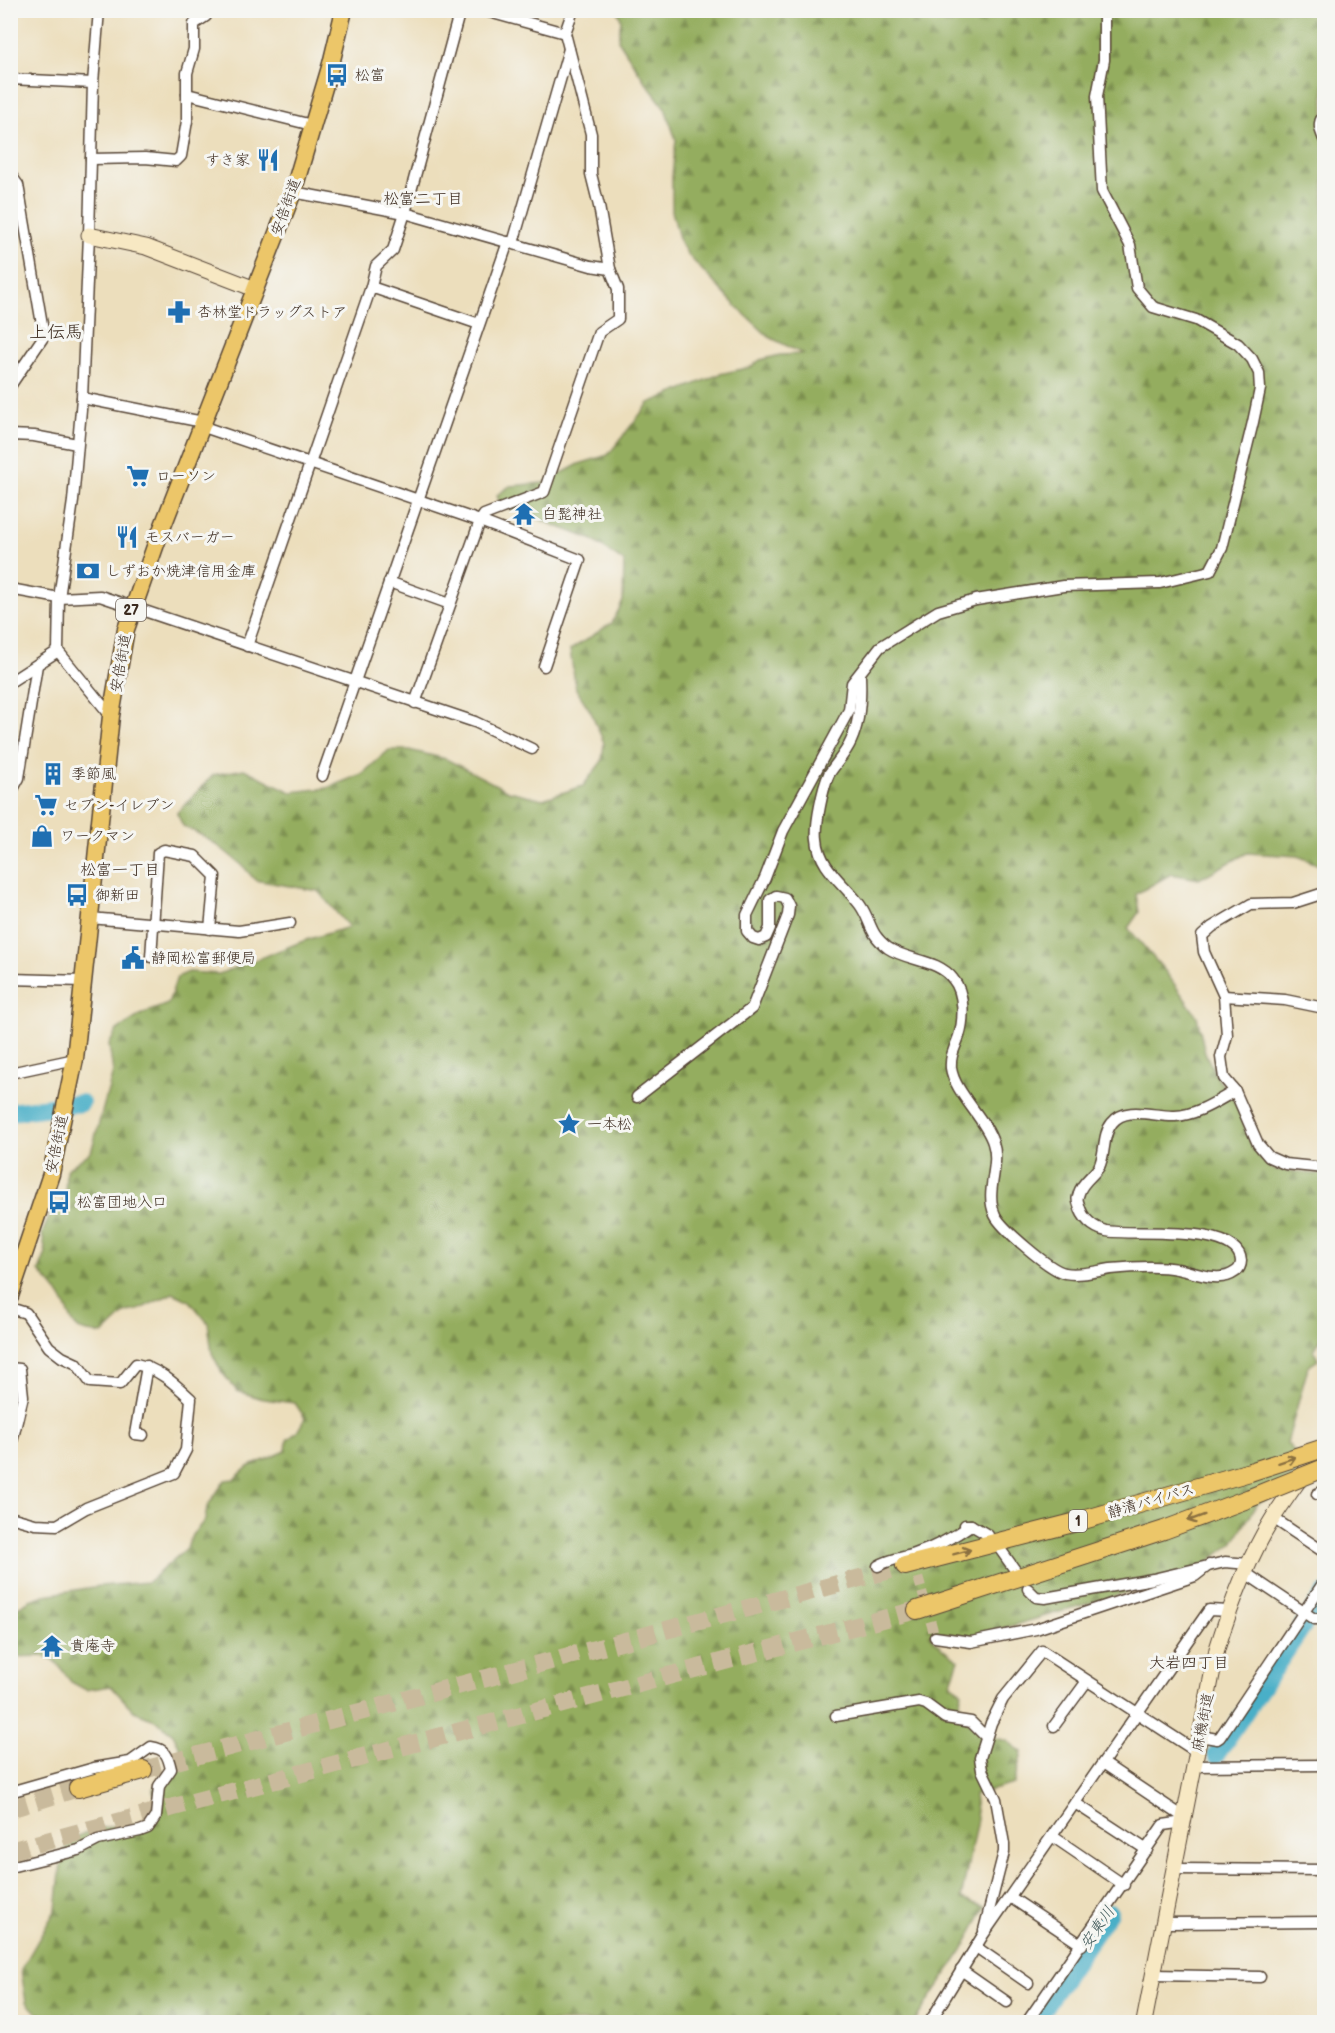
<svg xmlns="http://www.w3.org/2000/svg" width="1335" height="2033" font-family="'Balsamiq Sans','Klee One',sans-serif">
  <defs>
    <pattern id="forest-firs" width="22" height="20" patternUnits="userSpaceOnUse" patternTransform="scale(1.5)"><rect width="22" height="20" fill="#94ad5f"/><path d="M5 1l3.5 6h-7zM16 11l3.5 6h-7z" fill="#7a8d4e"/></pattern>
  </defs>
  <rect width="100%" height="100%" fill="#f6f6f2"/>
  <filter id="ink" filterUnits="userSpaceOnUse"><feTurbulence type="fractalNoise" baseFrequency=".0167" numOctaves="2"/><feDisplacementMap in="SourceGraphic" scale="12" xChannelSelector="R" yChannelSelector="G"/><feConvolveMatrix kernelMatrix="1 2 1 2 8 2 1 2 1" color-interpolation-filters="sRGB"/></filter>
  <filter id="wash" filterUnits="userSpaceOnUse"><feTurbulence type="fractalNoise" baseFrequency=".008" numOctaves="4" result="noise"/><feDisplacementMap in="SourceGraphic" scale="24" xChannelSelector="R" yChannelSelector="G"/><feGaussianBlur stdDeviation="1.35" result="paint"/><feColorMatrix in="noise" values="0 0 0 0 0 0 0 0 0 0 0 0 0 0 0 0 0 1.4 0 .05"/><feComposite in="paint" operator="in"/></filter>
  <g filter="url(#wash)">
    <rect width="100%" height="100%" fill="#ecdebc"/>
    <!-- forest -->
    <path fill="url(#forest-firs)" stroke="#686c3e" stroke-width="1.5" d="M618 11H1324V867L1298 856 1247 853 1199 879 1171 874 1136 894 1139 912 1128 928 1165 971 1197 1016 1205 1053 1218 1079 1236 1103 1253 1150 1271 1169 1324 1175V1334L1314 1350 1318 1360 1308 1367 1287 1443 1315 1475 1257 1504 1233 1543 1193 1573 973 1637 939 1633 929 1635 942 1648 959 1660 950 1684 962 1692 957 1712 980 1734 1007 1741 1022 1752 1014 1784 974 1795 977 1819 961 1899 985 1907 963 1950 914 2022H41L37 2013 26 2002 21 1970 56 1909 61 1864 66 1847 74 1838 92 1830 118 1825H148L157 1803 153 1790 158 1781 165 1779 178 1767 180 1748 173 1734 152 1718 134 1711 111 1686 86 1690 71 1682 57 1663 43 1656 11 1657 10 1612 30 1600 45 1595 100 1586 148 1582 187 1548 192 1535 205 1520 207 1507 225 1480 234 1479 248 1467 286 1451 287 1440 297 1432 305 1418 295 1403 263 1399 237 1391 221 1371 212 1353 208 1323 190 1301 173 1293 138 1310 126 1312 103 1334C69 1331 77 1328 63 1301 58 1290 47 1281 39 1271L46 1253 42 1234 50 1215 65 1200 66 1170 91 1152 113 1072 109 1045 117 1030 142 1014 168 1004 177 977 189 972 219 974 306 940 349 927 318 891 255 880 243 866 221 848 203 836 183 826 177 813 213 775 244 769 291 792 327 788 362 774 389 750H409L446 759 508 791 543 799 583 786 602 761 604 743 591 712 576 689 570 650 612 623 623 601 624 562 591 539 500 505 497 495 510 486 544 483 579 464 608 455 649 403 720 374 751 367 760 360 780 355 803 354 769 337 736 306 688 255 680 242 672 211V176L676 140 665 108 644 80 618 40 621 20Z"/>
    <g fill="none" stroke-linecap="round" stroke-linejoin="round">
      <!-- river -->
      <g stroke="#48afc7" stroke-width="18">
        <path d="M10 1112 81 1103"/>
        <path d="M1312 1612 1324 1594"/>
        <path d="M1216 1755 1307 1620"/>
        <path d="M1034 2022 1109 1912"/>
      </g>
    </g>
  </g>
  <g filter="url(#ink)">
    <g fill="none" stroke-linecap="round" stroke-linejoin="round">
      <!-- street-tunnel -->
      <path stroke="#c9ba9c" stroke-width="10" stroke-dasharray="10 5" stroke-linecap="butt" d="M910 1549 935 1637"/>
      <!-- highway-tunnel -->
      <g stroke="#c9ba9c" stroke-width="18" stroke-dasharray="18 9" stroke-linecap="butt">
        <path d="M143 1770 905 1566"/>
        <path d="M10 1809 78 1788"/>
        <path d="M10 1851 91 1829 917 1610"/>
      </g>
      <!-- street casing -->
      <g stroke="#564536" stroke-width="13">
        <g id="street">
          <path d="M99 10 93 83 89 235 82 398 73 501 59 598 58 651 111 716"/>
          <path d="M482 10 565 33"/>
          <path d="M10 79 93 83"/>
          <path d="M187 94 312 125"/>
          <path d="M1324 115C1317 123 1320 130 1324 139"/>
          <path d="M91 159 145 158 176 161 181 156 187 121V73L194 49V24L206 16 208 10"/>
          <path d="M10 174 18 185 44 336 10 386"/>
          <path d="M293 192 405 213 591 266 610 269"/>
          <path d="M513 243 569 49"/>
          <path d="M371 287 479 324"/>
          <path d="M82 398 203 422"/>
          <path d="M201 426 480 521 580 560 544 666"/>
          <path d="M10 435 34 436 77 444"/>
          <path d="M389 582 450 604"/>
          <path d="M10 589 59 598 100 596 475 722 532 749"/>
          <path d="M247 646 371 287 376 266 393 250 405 213 460 10"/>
          <path d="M860 676C861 697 860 722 851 741 846 753 836 763 829 774 823 787 815 824 817 839 819 868 844 883 860 905 872 922 868 933 888 948 907 961 938 959 953 979 965 993 964 1020 959 1036 955 1048 950 1055 951 1068 954 1092 986 1119 993 1143 1001 1166 984 1191 995 1215 1001 1228 1051 1271 1065 1273 1079 1276 1097 1271 1111 1269 1132 1267 1157 1265 1177 1269 1194 1272 1219 1284 1235 1272 1239 1270 1241 1265 1241 1261 1239 1223 1131 1236 1106 1231 1093 1228 1082 1218 1079 1205 1077 1199 1077 1199 1079 1193 1082 1182 1093 1176 1099 1167 1106 1153 1102 1135 1112 1123 1126 1105 1155 1117 1175 1116 1197 1115 1217 1101 1235 1091"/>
          <path d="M10 682 58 651"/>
          <path d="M415 703 480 521 484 515 544 492 599 332 618 319V289L610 269 599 206 591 174V134L565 33 573 10"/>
          <path d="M322 776 508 242"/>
          <path d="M10 794 19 778 37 665"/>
          <path d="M1324 893 1293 903 1251 904 1212 927 1202 936 1204 952 1224 996 1227 1035 1221 1057 1224 1078 1235 1091 1258 1144 1269 1157 1285 1164 1324 1168"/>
          <path d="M90 918 239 931 290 923"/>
          <path d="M151 957 158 853 164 850 195 856 215 876 210 929"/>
          <path d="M10 979 83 981"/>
          <path d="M1224 996 1285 1000 1324 1008"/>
          <path d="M10 1073 75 1059"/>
          <path d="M637 1097 752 1008 788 915 789 906 785 898 776 896 770 900V928L766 937 759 940 753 938 747 931V915L765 878 783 831 849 710 852 683 880 647 938 611 976 600 1063 586 1160 583 1210 571 1222 548 1253 422 1260 389 1259 373 1252 359 1238 344 1196 320 1153 307 1137 288 1130 245 1102 191 1097 96 1104 60V15L1107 10"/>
          <path d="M10 1308 26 1313 49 1347 62 1357 77 1364 90 1382 120 1384 136 1364C159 1369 174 1383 191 1399L186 1450 174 1473 86 1508 57 1525 35 1524 10 1517"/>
          <path d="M10 1368 20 1369 23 1396 10 1450"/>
          <path d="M143 1435 135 1434 147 1366"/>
          <path d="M1317 1494 1324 1491"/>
          <path d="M1273 1518 1324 1552"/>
          <path d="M965 1525H971L988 1535"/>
          <path d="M1000 1549 1015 1570"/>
          <path d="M878 1566C889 1559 903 1558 915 1554 935 1547 954 1537 971 1525"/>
          <path d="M1244 1572 1314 1619H1324"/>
          <path d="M1028 1589 1036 1597 1045 1598 1153 1579 1225 1562 1249 1564"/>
          <path d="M935 1637 971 1642 1036 1629 1195 1576 1209 1565"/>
          <path d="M836 1716 919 1702 926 1704 945 1718 971 1722 986 1737"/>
          <path d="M1054 1726 1087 1681"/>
          <path d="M1200 1736 1217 1739 1220 1737 1324 1582"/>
          <path d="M1103 1763 1185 1818"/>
          <path d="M1194 1766 1324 1765"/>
          <path d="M10 1792 94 1768 130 1762 151 1747C166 1749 168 1756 171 1769L159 1786 156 1816 148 1828 140 1831 98 1840 79 1850 10 1867"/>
          <path d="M1075 1803 1147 1850"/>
          <path d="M1052 1836 1124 1885"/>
          <path d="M1175 1869 1324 1870"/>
          <path d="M1010 1897 1082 1945"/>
          <path d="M1164 1923 1324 1922"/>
          <path d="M984 1930 1004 1852V1844L996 1799 982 1770 980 1758 991 1723 1003 1699 1042 1651 1197 1752"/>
          <path d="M976 1947 1028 1983"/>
          <path d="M961 1970 1007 2002"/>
          <path d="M1154 1975 1260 1977"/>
          <path d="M930 2022 983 1935 1209 1610 1229 1611"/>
          <path d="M1027 2022 1163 1825 1184 1822"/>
        </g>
      </g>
      <!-- secondary casing -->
      <g stroke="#564536" stroke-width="17">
        <g id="secondary">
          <path d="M89 235 146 247 255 289"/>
          <path d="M1144 2022 1217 1649C1231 1604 1248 1558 1273 1518 1289 1493 1307 1469 1324 1446"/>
        </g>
      </g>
      <!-- primary casing -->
      <g stroke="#564536" stroke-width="19">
        <path id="primary" d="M10 1296 51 1174 75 1059 111 716 126 629 157 541 293 192 331 64 344 10"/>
      </g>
      <!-- highway casing -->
      <g stroke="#564536" stroke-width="20">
        <g id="highway">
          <path d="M905 1566 1073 1523 1250 1472"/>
          <path d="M917 1610 1164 1530 1250 1498"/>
          <path d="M78 1788 143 1770"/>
        </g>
      </g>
      <!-- street -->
      <use href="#street" stroke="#fff" stroke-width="10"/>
      <!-- secondary -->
      <use href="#secondary" stroke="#f7e8c3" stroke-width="15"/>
      <!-- primary -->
      <use href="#primary" stroke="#ecc669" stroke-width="16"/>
      <!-- highway -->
      <use href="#highway" stroke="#ecc669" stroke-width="18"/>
      <!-- highway-bridge casing -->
      <g stroke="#564536" stroke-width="20" stroke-linecap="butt">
        <g id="highway-bridge">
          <path d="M1250 1472 1324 1448"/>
          <path d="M1250 1498 1324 1468"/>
        </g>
      </g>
      <!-- highway-bridge -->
      <use href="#highway-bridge" stroke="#ecc669" stroke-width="18"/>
    </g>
    <!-- one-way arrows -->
    <defs><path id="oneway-shaft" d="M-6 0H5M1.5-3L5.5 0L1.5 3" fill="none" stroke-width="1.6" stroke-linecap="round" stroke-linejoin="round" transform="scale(1.5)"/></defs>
    <g stroke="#8b7040">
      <use href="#oneway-shaft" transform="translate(1287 1460) rotate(-18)"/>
      <use href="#oneway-shaft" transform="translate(1196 1518) rotate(160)"/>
      <use href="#oneway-shaft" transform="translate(962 1552) rotate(-15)"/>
    </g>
  </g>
  <!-- icons -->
  <defs>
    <g id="bus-bare" transform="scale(1.8)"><path d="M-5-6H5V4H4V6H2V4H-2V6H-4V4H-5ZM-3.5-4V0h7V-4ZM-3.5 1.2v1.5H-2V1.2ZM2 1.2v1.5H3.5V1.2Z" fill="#1f6fb2" stroke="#f6f6f2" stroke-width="2.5" paint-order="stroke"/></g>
    <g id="restaurant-bare" transform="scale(1.8)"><path d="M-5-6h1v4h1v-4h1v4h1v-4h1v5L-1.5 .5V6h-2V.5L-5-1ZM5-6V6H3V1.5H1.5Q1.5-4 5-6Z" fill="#1f6fb2" stroke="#f6f6f2" stroke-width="2.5" paint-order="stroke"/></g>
    <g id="pharmacy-bare" transform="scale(1.8)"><path d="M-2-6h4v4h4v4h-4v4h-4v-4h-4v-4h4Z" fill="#1f6fb2" stroke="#f6f6f2" stroke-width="2.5" paint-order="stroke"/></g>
    <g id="supermarket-bare" transform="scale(1.8)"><path d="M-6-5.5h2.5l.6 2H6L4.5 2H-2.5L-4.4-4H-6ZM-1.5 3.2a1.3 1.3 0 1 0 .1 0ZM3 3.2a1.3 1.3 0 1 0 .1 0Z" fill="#1f6fb2" stroke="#f6f6f2" stroke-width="2.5" paint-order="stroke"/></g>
    <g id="temple-bare" transform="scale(1.8)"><path d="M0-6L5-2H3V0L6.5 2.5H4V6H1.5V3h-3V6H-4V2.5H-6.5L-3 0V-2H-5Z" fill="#1f6fb2" stroke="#f6f6f2" stroke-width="2.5" paint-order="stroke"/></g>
    <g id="bank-bare" transform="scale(1.8)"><path d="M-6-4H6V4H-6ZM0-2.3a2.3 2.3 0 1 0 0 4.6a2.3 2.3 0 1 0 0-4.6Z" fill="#1f6fb2" stroke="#f6f6f2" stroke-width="2.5" paint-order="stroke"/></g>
    <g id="building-bare" transform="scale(1.8)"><path d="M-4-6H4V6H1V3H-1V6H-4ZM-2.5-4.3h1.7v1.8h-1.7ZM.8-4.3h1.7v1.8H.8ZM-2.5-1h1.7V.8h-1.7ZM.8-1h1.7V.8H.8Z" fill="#1f6fb2" stroke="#f6f6f2" stroke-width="2.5" paint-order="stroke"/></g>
    <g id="shop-bare" transform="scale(1.8)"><path d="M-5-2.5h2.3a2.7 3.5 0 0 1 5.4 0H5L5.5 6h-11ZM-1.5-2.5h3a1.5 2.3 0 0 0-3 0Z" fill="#1f6fb2" stroke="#f6f6f2" stroke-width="2.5" paint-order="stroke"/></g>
    <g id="civic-bare" transform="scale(1.8)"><path d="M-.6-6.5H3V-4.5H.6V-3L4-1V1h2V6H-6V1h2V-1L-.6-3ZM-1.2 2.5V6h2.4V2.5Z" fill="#1f6fb2" stroke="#f6f6f2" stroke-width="2.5" paint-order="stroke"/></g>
    <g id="sight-bare" transform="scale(1.8)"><path d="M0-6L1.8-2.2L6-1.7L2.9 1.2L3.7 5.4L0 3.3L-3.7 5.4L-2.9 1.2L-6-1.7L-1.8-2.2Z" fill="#1f6fb2" stroke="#f6f6f2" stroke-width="2.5" paint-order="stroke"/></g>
  </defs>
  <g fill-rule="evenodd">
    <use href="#bus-bare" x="337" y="75"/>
    <use href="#restaurant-bare" x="268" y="160"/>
    <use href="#pharmacy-bare" x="179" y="312"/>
    <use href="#supermarket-bare" x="138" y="476"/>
    <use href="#temple-bare" x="524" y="514"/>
    <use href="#restaurant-bare" x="127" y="537"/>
    <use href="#bank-bare" x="88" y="571"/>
    <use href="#building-bare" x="53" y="774"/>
    <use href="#supermarket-bare" x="46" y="805"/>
    <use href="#shop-bare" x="42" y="836"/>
    <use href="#bus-bare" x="77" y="895"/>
    <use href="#civic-bare" x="133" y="958"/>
    <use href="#sight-bare" x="569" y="1124"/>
    <use href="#bus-bare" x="59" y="1202"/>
    <use href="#temple-bare" x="52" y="1646"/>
  </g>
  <g text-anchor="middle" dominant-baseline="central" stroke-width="6" stroke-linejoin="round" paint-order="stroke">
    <!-- shield labels -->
    <g fill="#f6f6f2" stroke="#73675e" stroke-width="1.5">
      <rect x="116" y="599" width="30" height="22" rx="4.5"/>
      <rect x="1069" y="1510" width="18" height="22" rx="4.5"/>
    </g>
    <g font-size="14" font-weight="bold" fill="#3b2a1e">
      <text x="131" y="610">27</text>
      <text x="1078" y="1521">1</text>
    </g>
    <!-- poi labels -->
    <g font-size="15" fill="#3b2a1e" stroke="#f6f6f2" text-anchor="start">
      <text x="355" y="75">松富</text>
      <text x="250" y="160" text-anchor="end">すき家</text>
      <text x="197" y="312">杏林堂ドラッグストア</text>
      <text x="156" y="476">ローソン</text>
      <text x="542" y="514">白髭神社</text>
      <text x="145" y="537">モスバーガー</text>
      <text x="106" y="571">しずおか焼津信用金庫</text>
      <text x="71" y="774">季節風</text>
      <text x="64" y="805">セブン-イレブン</text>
      <text x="60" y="836">ワークマン</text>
      <text x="95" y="895">御新田</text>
      <text x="151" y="958">静岡松富郵便局</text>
      <text x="587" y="1124">一本松</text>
      <text x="77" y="1202">松富団地入口</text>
      <text x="70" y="1646">貴庵寺</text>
    </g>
    <!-- street labels -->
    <g font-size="15" fill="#3b2a1e" stroke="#f6f6f2">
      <text transform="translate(286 207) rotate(-70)">安倍街道</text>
      <text transform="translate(121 663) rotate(-80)">安倍街道</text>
      <text transform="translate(57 1144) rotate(-78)">安倍街道</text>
      <text transform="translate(1151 1501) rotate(-16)">静清バイパス</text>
      <text transform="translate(1203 1722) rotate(-79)">麻機街道</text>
    </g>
    <!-- neighbourhood labels -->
    <g font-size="16" fill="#3b2a1e" stroke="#f6f6f2">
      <text x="423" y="199">松富二丁目</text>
      <text x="120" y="870">松富一丁目</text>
      <text x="1189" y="1663">大岩四丁目</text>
    </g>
    <!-- water labels -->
    <g font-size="16" font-style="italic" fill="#405959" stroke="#f6f6f2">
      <text transform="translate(1098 1928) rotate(-56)">安東川</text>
    </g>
    <!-- quarter labels -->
    <g font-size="18" fill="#3b2a1e" stroke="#f6f6f2">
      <text x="56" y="332">上伝馬</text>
    </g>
  </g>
  <!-- margin -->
  <rect width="1335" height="2033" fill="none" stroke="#f6f6f2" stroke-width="36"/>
</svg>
